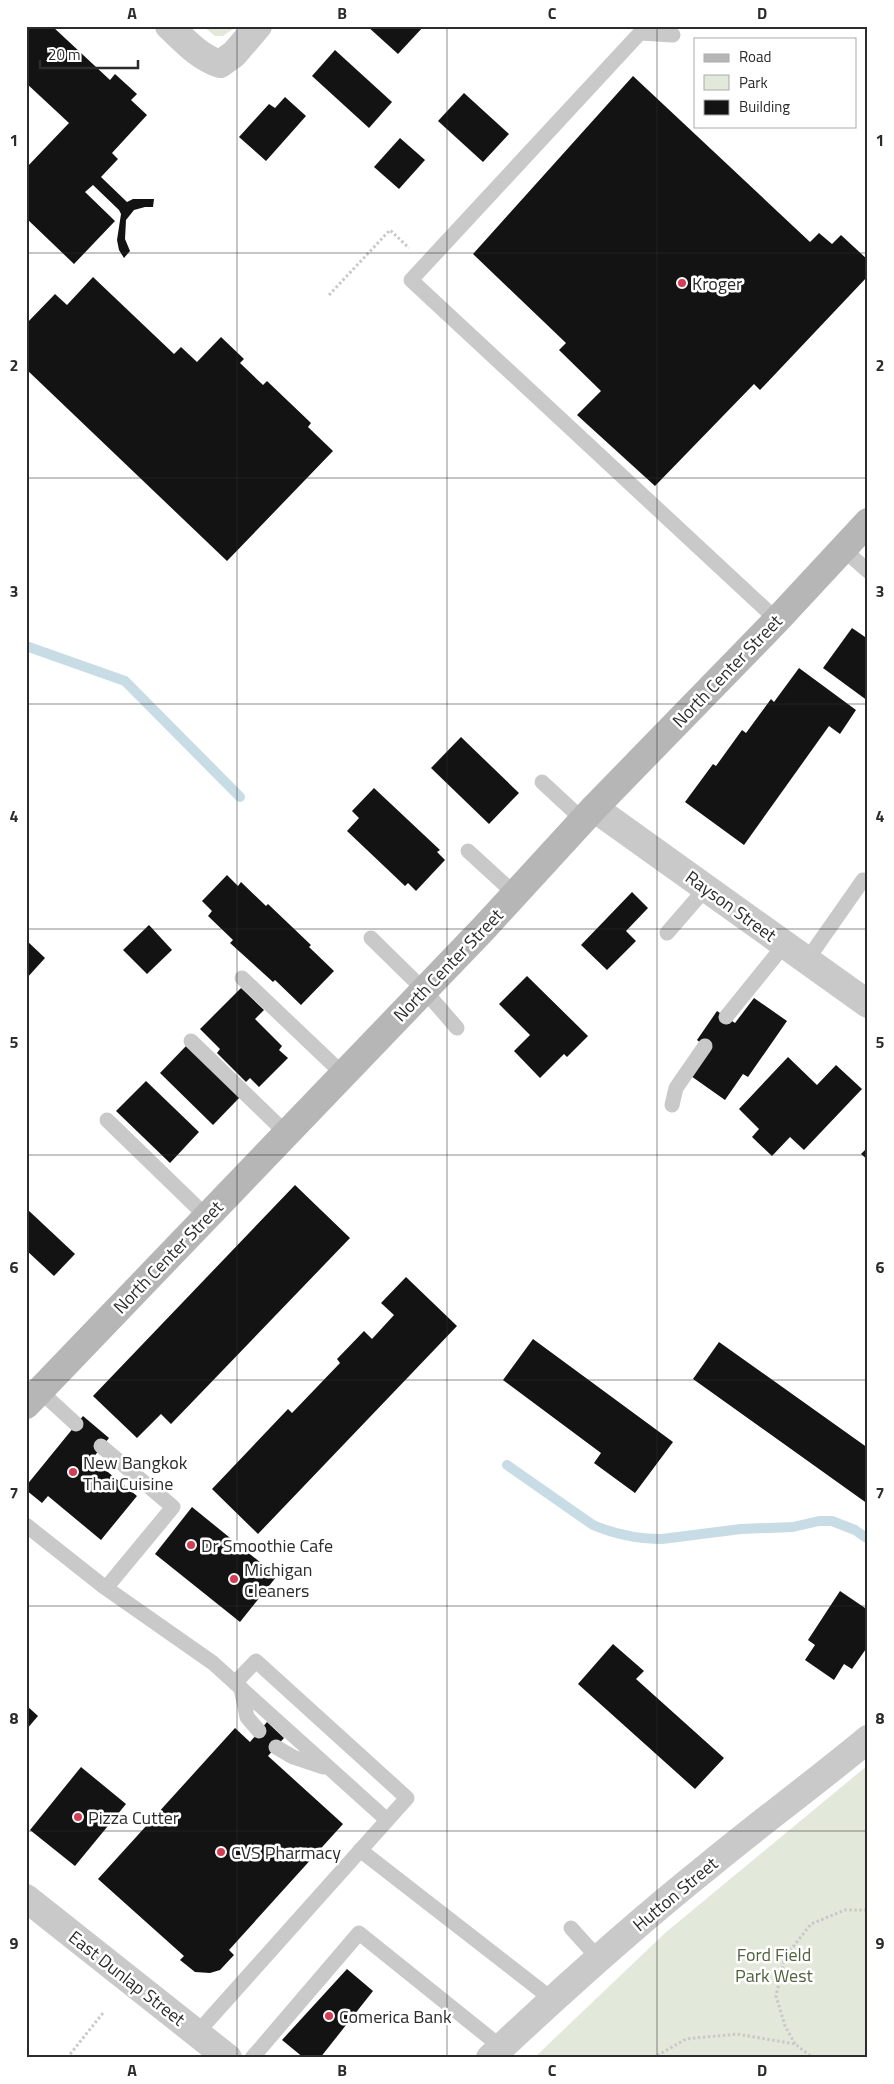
<svg xmlns="http://www.w3.org/2000/svg" width="894" height="2084" font-family="'Titillium Web',sans-serif">
  <rect width="100%" height="100%" fill="#fff"/>
  <!-- green -->
  <g fill="#e2e8da">
    <path d="M203 26H237L223 36H215Z"/>
    <path d="M868 1765V2058H534L665 1933Z"/>
  </g>
  <g fill="none" stroke-linecap="round" stroke-linejoin="round">
    <!-- stream -->
    <g stroke="#c8dce6" stroke-width="10">
      <path d="M26 646 125 681 240 797"/>
      <path d="M507 1465 593 1525C614 1534 639 1539 662 1539L741 1529 793 1527 819 1521H832L855 1530 868 1539"/>
    </g>
  </g>
  <!-- building -->
  <g fill="#131313">
    <path d="M26 26H52L110 80 115 74 137 94 131 100 147 115 112 153 118 159 101 177 127 202 133 199H154L153 207H145L134 210 126 220 125 239 130 251 124 258 119 250 117 240 121 214 119 210 93 185 85 192 115 221 74 264 26 218V168L69 123 26 83Z"/>
    <path d="M367 26H424L398 54Z"/>
    <path d="M335 50 392 102 369 128 312 76Z"/>
    <path d="M633 76 810 242 819 233 832 244 841 235 868 260V276L760 390 754 384 655 486 577 415 601 391 559 350 566 343 473 254Z"/>
    <path d="M464 93 509 134 483 162 438 121Z"/>
    <path d="M285 97 306 116 266 161 239 137 269 104 275 108Z"/>
    <path d="M400 138 425 160 399 189 374 167Z"/>
    <path d="M93 277 174 354 181 347 197 362 221 337 244 359 240 363 263 385 267 381 311 423 308 427 333 451 227 561 26 369V324L55 294 67 305Z"/>
    <path d="M852 628 868 639V701L823 668Z"/>
    <path d="M799 668 856 710 840 734 829 726 744 845 685 802 713 764 716 766 742 730 746 733 771 699 774 702Z"/>
    <path d="M461 737 519 793 489 824 431 768Z"/>
    <path d="M374 788 440 850 437 852 445 860 416 891 408 883 405 886 347 831 359 818 352 811Z"/>
    <path d="M227 875 238 886 241 882 266 906 268 904 311 945 309 947 334 971 301 1005 275 980 273 982 230 943 233 940 208 916 212 911 202 901Z"/>
    <path d="M632 892 648 908 626 931 636 941 607 970 581 945Z"/>
    <path d="M149 925 172 950 147 974 123 950Z"/>
    <path d="M26 940 45 958 26 979Z"/>
    <path d="M527 976 588 1036 567 1057 564 1054 540 1078 514 1051 530 1035 499 1004Z"/>
    <path d="M241 988 264 1010 255 1019 282 1046 279 1050 288 1058 259 1087 250 1078 246 1082 217 1053 220 1049 200 1029Z"/>
    <path d="M754 998 787 1021 748 1077 743 1074 725 1100 691 1076 705 1046 697 1040 717 1011 735 1023Z"/>
    <path d="M187 1045 240 1097 213 1125 160 1073Z"/>
    <path d="M788 1057 817 1085 836 1065 862 1089 804 1150 790 1137 772 1156 752 1137 759 1129 739 1109Z"/>
    <path d="M146 1081 199 1132 170 1163 116 1111Z"/>
    <path d="M868 1147V1160L861 1154Z"/>
    <path d="M295 1185 350 1238 171 1424 161 1414 137 1438 93 1396Z"/>
    <path d="M27 1209 75 1254 54 1276 26 1250Z"/>
    <path d="M406 1277 457 1326 258 1534 212 1489 288 1409 292 1413 340 1363 337 1359 364 1331 372 1339 394 1315 381 1303Z"/>
    <path d="M533 1339 673 1442 635 1493 594 1463 601 1453 503 1380Z"/>
    <path d="M719 1342 868 1448V1504L693 1379Z"/>
    <path d="M83 1416 109 1438 92 1459 137 1496 101 1540 48 1496 42 1503 26 1490V1486Z"/>
    <path d="M192 1507 277 1576 240 1622 155 1554Z"/>
    <path d="M840 1591 868 1610V1646L852 1669 844 1664 834 1680 805 1660 815 1645 808 1640Z"/>
    <path d="M613 1644 644 1671 636 1679 724 1758 695 1789 578 1684Z"/>
    <path d="M26 1705 38 1716 26 1730Z"/>
    <path d="M267 1722 284 1738 268 1756 343 1824 229 1950 234 1955 220 1970 210 1973 195 1972 180 1960 184 1956 98 1879 235 1728 250 1742Z"/>
    <path d="M81 1767 126 1804 75 1866 30 1830Z"/>
    <path d="M347 1969 373 1991 320 2058H304L282 2040Z"/>
  </g>
  <g fill="none" stroke-linecap="round" stroke-linejoin="round">
    <!-- path -->
    <g stroke="#c9c9c9" stroke-width="3" stroke-dasharray="2.5 2.5" stroke-linecap="butt">
      <path d="M329 295 390 230 409 248"/>
      <path d="M795 2044 785 2026 776 1996 785 1957 811 1924 845 1910H868"/>
      <path d="M67 2058 103 2013"/>
      <path d="M653 2058 686 2039 737 2034 795 2044 813 2058"/>
    </g>
    <!-- lane -->
    <g stroke="#c9c9c9" stroke-width="15">
      <path d="M673 35 640 33 411 280 777 620"/>
      <path d="M843 549 868 571"/>
      <path d="M542 782 583 820"/>
      <path d="M468 851 515 894"/>
      <path d="M667 933 706 888"/>
      <path d="M371 938 424 990 457 1028"/>
      <path d="M807 960 863 880"/>
      <path d="M242 978 344 1075"/>
      <path d="M726 1017 785 944"/>
      <path d="M191 1041 287 1134"/>
      <path d="M672 1105 676 1088 705 1046"/>
      <path d="M107 1120 207 1217"/>
      <path d="M40 1391 76 1424"/>
      <path d="M101 1446 173 1507 106 1588"/>
      <path d="M26 1525 103 1586 213 1663 387 1820"/>
      <path d="M241 1688 247 1717 259 1731"/>
      <path d="M276 1747 293 1757 323 1767"/>
      <path d="M360 1850 553 2000"/>
      <path d="M571 1928 599 1959"/>
      <path d="M197 2033 407 1798 256 1661 235 1683"/>
      <path d="M252 2058 359 1933 501 2047"/>
    </g>
    <!-- street -->
    <g stroke="#c9c9c9" stroke-width="28">
      <path d="M169 26C185 41 199 57 220 64L234 54 258 26"/>
      <path d="M594 808 868 1004"/>
      <path d="M26 1898 228 2058"/>
      <path d="M490 2058C560 1992 632 1927 707 1867 760 1823 815 1783 868 1739"/>
    </g>
    <!-- secondary -->
    <path stroke="#b6b6b6" stroke-width="28" d="M26 1405 484 928 594 808 777 620 868 522"/>
  </g>
  <!-- grid -->
  <path fill="none" stroke="#2c2c2c" stroke-width="1" stroke-opacity="0.55" d="M237 26V2058M447 26V2058M657 26V2058M26 253H868M26 478H868M26 704H868M26 929H868M26 1155H868M26 1380H868M26 1606H868M26 1831H868"/>
  <!-- markers -->
  <g fill="#d23e53" stroke="#fff" stroke-width="2">
    <circle cx="682" cy="283" r="5"/>
    <circle cx="73" cy="1472" r="5"/>
    <circle cx="191" cy="1545" r="5"/>
    <circle cx="234" cy="1579" r="5"/>
    <circle cx="78" cy="1817" r="5"/>
    <circle cx="221" cy="1852" r="5"/>
    <circle cx="329" cy="2016" r="5"/>
  </g>
  <g text-anchor="middle" dominant-baseline="central" stroke-width="5" stroke-linejoin="round" paint-order="stroke">
    <!-- poi labels -->
    <g font-size="18" fill="#2c2c2c" stroke="#fff" text-anchor="start">
      <text x="692" y="283">Kroger</text>
      <text x="83" y="1462">New Bangkok<tspan x="83" dy="21">Thai Cuisine</tspan></text>
      <text x="201" y="1545">Dr Smoothie Cafe</text>
      <text x="244" y="1569">Michigan<tspan x="244" dy="21">Cleaners</tspan></text>
      <text x="88" y="1817">Pizza Cutter</text>
      <text x="231" y="1852">CVS Pharmacy</text>
      <text x="339" y="2016">Comerica Bank</text>
    </g>
    <!-- street labels -->
    <g font-size="18" fill="#2c2c2c" stroke="#fff">
      <text transform="translate(727 671) rotate(-46)">North Center Street</text>
      <text transform="translate(731 906) rotate(36)">Rayson Street</text>
      <text transform="translate(448 965) rotate(-46)">North Center Street</text>
      <text transform="translate(168 1257) rotate(-46)">North Center Street</text>
      <text transform="translate(675 1894) rotate(-40)">Hutton Street</text>
      <text transform="translate(127 1978) rotate(38)">East Dunlap Street</text>
    </g>
    <!-- park labels -->
    <g font-size="18" fill="#51623e" stroke="#fff">
      <text x="774" y="1954">Ford Field<tspan x="774" dy="21">Park West</tspan></text>
    </g>
  </g>
  <!-- border -->
  <rect width="894" height="2084" fill="none" stroke="#ffffff" stroke-width="55"/>
  <!-- legend -->
  <rect x="694" y="38" width="162" height="90" fill="#ffffff" stroke="#ababab"/>
  <rect x="704" y="54" width="25" height="8" fill="#b6b6b6" stroke="#ababab"/>
  <text x="739" y="62" font-size="15" fill="#2c2c2c">Road</text>
  <rect x="704" y="75" width="25" height="15" fill="#e2e8da" stroke="#ababab"/>
  <text x="739" y="88" font-size="15" fill="#2c2c2c">Park</text>
  <rect x="704" y="100" width="25" height="15" fill="#131313" stroke="#ababab"/>
  <text x="739" y="112" font-size="15" fill="#2c2c2c">Building</text>
  <!-- scale -->
  <path d="M40 60v8h98v-8" fill="none" stroke="#2c2c2c" stroke-width="2.5"/>
  <text x="48" y="60" font-size="15" fill="#2c2c2c" stroke="#ffffff" stroke-width="4" paint-order="stroke">20 m</text>
  <rect x="28" y="28" width="838" height="2028" fill="none" stroke="#2c2c2c" stroke-width="2"/>
  <g font-size="16" text-anchor="middle" font-weight="bold" fill="#2c2c2c">
    <text x="132" y="19">A</text>
    <text x="342" y="19">B</text>
    <text x="552" y="19">C</text>
    <text x="762" y="19">D</text>
    <text x="14" y="146">1</text>
    <text x="880" y="146">1</text>
    <text x="14" y="371">2</text>
    <text x="880" y="371">2</text>
    <text x="14" y="597">3</text>
    <text x="880" y="597">3</text>
    <text x="14" y="822">4</text>
    <text x="880" y="822">4</text>
    <text x="14" y="1048">5</text>
    <text x="880" y="1048">5</text>
    <text x="14" y="1273">6</text>
    <text x="880" y="1273">6</text>
    <text x="14" y="1499">7</text>
    <text x="880" y="1499">7</text>
    <text x="14" y="1724">8</text>
    <text x="880" y="1724">8</text>
    <text x="14" y="1949">9</text>
    <text x="880" y="1949">9</text>
    <text x="132" y="2076">A</text>
    <text x="342" y="2076">B</text>
    <text x="552" y="2076">C</text>
    <text x="762" y="2076">D</text>
  </g>
</svg>
